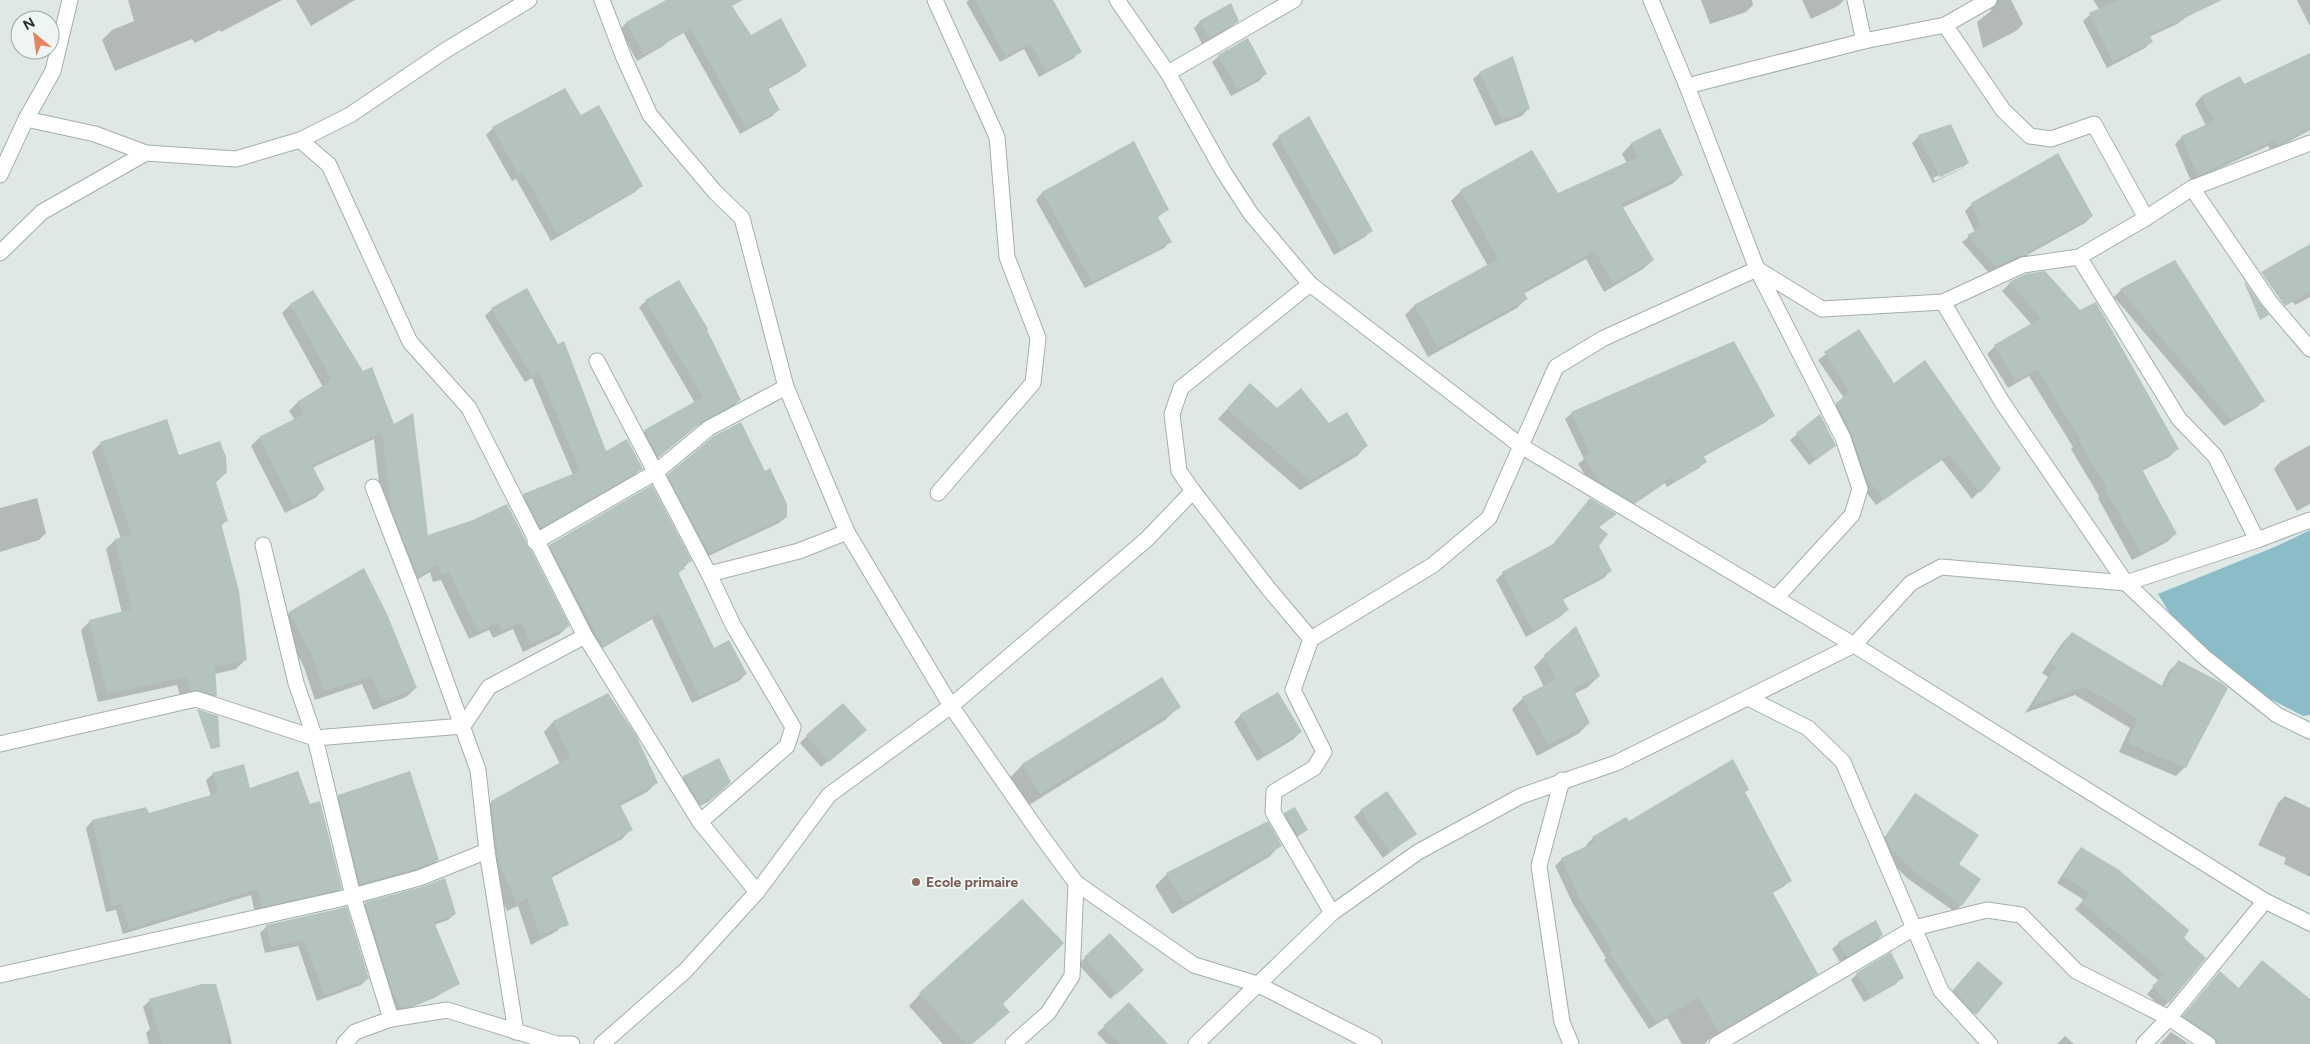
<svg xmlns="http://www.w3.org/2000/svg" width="2310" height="1044" font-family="Figtree,sans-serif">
  <rect width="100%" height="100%" fill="#dfe8e4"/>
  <!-- water -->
  <path fill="#8bbdc9" d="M2310 530V715L2303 716 2259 693 2181 632 2158 594 2277 546Z"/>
  <!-- shadow -->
  <g fill="#0003" fill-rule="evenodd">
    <path d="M128 0H282L221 32 220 30 195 43 192 39 115 71 102 40 112 30 134 21Z"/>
    <path d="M296 0H355L311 26Z"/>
    <path d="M692 0H728L751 36 805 66 799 72 767 90 778 110 772 116 740 134 673 14Z"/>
    <path d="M969 0H1052L1080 51 1074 58 1039 77 1024 49 1000 62 966 2Z"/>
    <path d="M1701 0H1752L1753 5 1746 12 1710 24Z"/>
    <path d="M1802 0H1844L1838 6 1811 19Z"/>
    <path d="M1987 0H2011L2023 24 2016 31 1983 48 1977 22 1991 11V3Z"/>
    <path d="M2093 0H2210L2177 24 2149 37 2151 42 2145 48 2107 68 2083 21 2090 15 2100 10Z"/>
    <path d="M2297 0H2310V26Z"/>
    <path d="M653 9 670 40 663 46 637 61 620 30 626 23Z"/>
    <path d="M1238 21 1231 27 1202 44 1194 28 1200 22Z"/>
    <path d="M2310 54V130L2271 151 2268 146 2191 181 2175 144 2182 137 2206 126 2195 104 2201 97 2239 78 2244 86Z"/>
    <path d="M1219 56 1265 74 1259 81 1231 96 1212 62Z"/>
    <path d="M1480 73 1528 109 1522 116 1495 126 1473 79Z"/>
    <path d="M580 117 642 185 635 192 551 241 516 179 512 181 486 135 493 128Z"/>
    <path d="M1659 130 1682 175 1672 184 1622 208 1653 260 1643 269 1604 292 1586 259 1523 294 1526 299 1517 308 1428 357 1405 315 1414 306 1488 266 1451 201 1461 191 1531 152 1557 195 1627 163 1622 154 1631 144Z"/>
    <path d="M1919 136 1968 162 1961 169 1933 183 1912 143ZM1962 165V168L1935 181 1933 178Z"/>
    <path d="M1279 137 1371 231 1365 237 1334 255 1272 144Z"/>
    <path d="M1133 143 1168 209 1157 218 1170 241 1164 248 1085 288 1036 200 1042 193Z"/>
    <path d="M1972 204 2092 216 2085 223 2029 254 2022 261 1989 273 1962 242 1975 232 1965 211Z"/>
    <path d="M2310 245V297L2295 305 2272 272Z"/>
    <path d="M2174 262 2263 401 2257 407 2224 426 2114 297 2121 290Z"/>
    <path d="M2010 283 2177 449 2169 457 2142 471 2175 534 2167 542 2132 560 2098 498 2099 496 2071 449 2073 447 2029 376 2008 388 1987 354 1995 346 2032 325 2002 291Z"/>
    <path d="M646 301 705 330 739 400 733 407 695 427 651 463 638 438 645 431 695 403 639 307Z"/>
    <path d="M290 305 363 372 427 536 526 547 568 626 560 634 523 652 513 629 493 638 489 630 469 639 441 580 433 582 430 572 410 584 383 517 374 439 312 468 323 490 315 498 285 513 251 446 259 438 295 420 289 411 297 403 323 387 282 313Z"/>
    <path d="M492 309 606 452 641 468 635 475 534 534 517 501 524 495 573 475 532 378 525 382 485 316Z"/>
    <path d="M1858 331 1894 384 2000 469 1972 499 1942 460 1876 505 1860 484 1830 410 1844 398 1818 360Z"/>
    <path d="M1241 394 1277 409 1329 424 1366 446 1357 456 1300 490 1218 419Z"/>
    <path d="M1572 413 1773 415 1766 422 1703 457 1705 462 1699 468 1667 487 1665 483 1627 509 1594 489 1578 464 1584 459 1565 419Z"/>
    <path d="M1820 416 1834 446 1809 465 1790 440Z"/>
    <path d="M101 443 178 456 226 473 215 483 226 521 221 526 245 660 236 669 215 674 216 696 207 704 181 699 177 685 98 702 81 630 90 621 122 613 106 549 115 540 121 539 92 452Z"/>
    <path d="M2310 445V504L2297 511 2274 469 2280 462Z"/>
    <path d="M668 476 786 517 779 523 702 559 662 482Z"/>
    <path d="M37 498 46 533 39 540 0 552V508Z"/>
    <path d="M1615 515 1598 528 1597 546 1610 571 1604 578 1562 600 1567 610 1560 617 1526 637 1496 580 1503 573Z"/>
    <path d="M550 546 690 561 678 574 714 649 746 674 739 681 692 703 652 619 596 652 543 552Z"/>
    <path d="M363 570 416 688 406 697 373 710 362 684 315 700 304 667 280 622 289 613Z"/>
    <path d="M2072 633 2161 687 2169 671 2178 662 2185 767 2176 776 2119 752 2130 728 2075 695 2025 713 2048 677 2042 673 2063 642Z"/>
    <path d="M1545 656 1599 676 1588 687 1574 694 1589 723 1578 734 1537 756 1512 709 1523 698 1544 687 1534 667Z"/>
    <path d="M1162 679 1179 707 1165 720 1026 807 1009 779 1022 765Z"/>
    <path d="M608 694 656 783 647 792 620 806 631 829 622 839 551 878 566 921 557 931 531 945 518 906 507 911 490 874 482 811 492 802 560 764 544 732 553 722Z"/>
    <path d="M1241 715 1300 732 1294 739 1257 761 1234 722Z"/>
    <path d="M807 736H858L821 767 800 743Z"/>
    <path d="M719 759 723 789 708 802 693 809 677 784 684 777Z"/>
    <path d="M213 774 249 790 340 889 334 895 255 913 251 895 123 934 116 910 106 912 86 828 92 821 148 815 211 796 206 780Z"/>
    <path d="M1748 790 1744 793 1790 881 1783 887 1772 893 1817 973 1810 980 1708 1040 1705 1044H1682L1667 1018 1649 1029 1604 960 1606 958 1573 904 1555 866 1562 859 1588 847 1586 845 1593 838 1628 823Z"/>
    <path d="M1915 795 1958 864 1961 905 1955 912 1907 878 1884 855 1881 842Z"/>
    <path d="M339 796 438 860 431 866 408 875 353 890 332 802Z"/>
    <path d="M2285 796 2310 808V877L2284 864 2286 858 2258 845 2278 803Z"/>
    <path d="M1361 811 1415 833 1383 858 1354 817Z"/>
    <path d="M1285 814 1306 830 1291 842 1278 820Z"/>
    <path d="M1267 823 1280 845 1269 857 1172 914 1155 886 1167 874Z"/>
    <path d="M2081 848 2183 938 2169 1002 2162 1008 2147 994 2159 981 2075 909 2084 900 2057 883 2075 855Z"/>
    <path d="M422 888 455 914 448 920 434 925 451 988 434 998 394 1014 359 910 365 904Z"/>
    <path d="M346 909 367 979 361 985 317 1001 298 946 265 953 260 933 267 926Z"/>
    <path d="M1882 935 1875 942 1840 962 1832 949 1839 943Z"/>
    <path d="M1085 958 1136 977 1110 999 1078 964Z"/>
    <path d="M2255 969 2310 1000V1044H2205L2176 1024 2220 972 2238 989Z"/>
    <path d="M1972 970 2002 983 1968 1020 1947 997Z"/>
    <path d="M1857 974 1902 977 1896 984 1864 1002 1851 980Z"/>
    <path d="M215 986 232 1044H149L146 1033 150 1029 143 1007 150 1000Z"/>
    <path d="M920 994 1001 1004 996 1024 972 1044H943L909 1006Z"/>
    <path d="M1104 1027 1146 1044H1107L1097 1033Z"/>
    <path d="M2171 1032 2189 1044H2160Z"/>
    <path d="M2065 1036 2074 1044H2057Z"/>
  </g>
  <!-- building -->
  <g fill="#b4c3bd">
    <path d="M666 0H743L732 6 751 35 781 18 807 66 768 88 780 110 746 128 691 29 644 55 626 22Z"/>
    <path d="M975 0H1053L1082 52 1046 71 1030 43 1006 57Z"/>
    <path d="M2119 0H2222L2149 35 2153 42 2113 62 2089 13Z"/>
    <path d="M1231 3 1239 21 1209 38 1199 21Z"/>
    <path d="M1248 38 1267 74 1238 90 1218 55Z"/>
    <path d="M2310 53V128L2278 145 2275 140 2198 176 2181 136 2214 121 2201 96 2240 76 2244 84Z"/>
    <path d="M1513 56 1530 109 1502 120 1479 72Z"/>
    <path d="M565 88 581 115 599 105 643 186 558 235 523 173 519 175 492 127Z"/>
    <path d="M1309 116 1373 231 1341 249 1278 136Z"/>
    <path d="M1951 124 1969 163 1940 177 1918 135Z"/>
    <path d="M1660 128 1683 175 1621 204 1654 260 1613 284 1595 251 1523 291 1528 299 1438 348 1414 305 1498 259 1460 190 1532 150 1558 193 1638 157 1631 143Z"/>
    <path d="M1134 141 1169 210 1157 216 1172 242 1092 282 1042 192Z"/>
    <path d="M2058 153 2093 216 2028 252 2030 254 2019 256 1996 267 1967 235 1982 227 1971 203Z"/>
    <path d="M2310 244V292L2285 306 2261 272Z"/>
    <path d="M2175 260 2265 401 2231 420 2120 289Z"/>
    <path d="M2045 271 2080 310 2096 302 2179 449 2142 469 2177 534 2141 553 2105 489 2107 488 2078 440 2080 439 2037 369 2016 381 1994 345 2041 318 2009 282 2026 274Z"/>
    <path d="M679 280 708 329 707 330 741 400 703 421 658 458 644 430 703 397 645 300Z"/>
    <path d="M2244 282H2245L2269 315 2260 320Z"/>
    <path d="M527 288 558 344 564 341 606 451 627 439 643 469 541 528 523 494 580 471 539 372 532 376 491 308Z"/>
    <path d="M313 290 363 371 372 367 394 424 413 413 428 535 473 520 507 504 526 541 527 546 531 550 570 626 531 644 521 622 502 631 498 622 478 632 449 572 442 575 438 565 418 577 391 508 382 432 312 465 325 490 293 506 259 437 304 414 297 402 332 380 290 304Z"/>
    <path d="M1859 329 1894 383 1925 360 2001 469 1980 493 1949 454 1884 500 1866 477 1852 435 1836 403 1850 392 1824 352Z"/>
    <path d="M1734 341 1775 416 1703 455 1707 462 1674 482 1672 477 1634 503 1600 482 1584 456 1590 453 1571 412Z"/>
    <path d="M1250 383 1277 408 1301 388 1329 423 1347 412 1368 446 1310 481 1227 409Z"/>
    <path d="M1820 414 1836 446 1816 460 1796 433Z"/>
    <path d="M167 419 179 455 220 441 226 457 227 473 215 479 228 521 221 523 239 591 247 660 215 667 217 696 199 690 190 691 186 677 107 694 89 620 132 609 115 539 132 535 100 442Z"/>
    <path d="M741 422 765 471 770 468 787 504V517L709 553 667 475 714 436Z"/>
    <path d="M652 485 692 561 683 565 685 569 678 572 714 648 729 640 747 674 699 697 659 613 603 647 549 545Z"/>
    <path d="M1590 498 1617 514 1599 527 1608 534 1599 546 1612 571 1562 598 1569 610 1533 631 1502 572 1553 544Z"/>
    <path d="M364 568 387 614 417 688 382 702 372 676 324 691 313 658 289 612Z"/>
    <path d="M1576 626 1600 676 1573 689 1590 723 1548 745 1522 697 1556 679 1544 655Z"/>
    <path d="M2072 632 2164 687 2178 660 2220 682 2228 688 2186 768 2127 743 2138 719 2085 687 2032 706 2056 667 2050 664Z"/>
    <path d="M1162 677 1181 707 1040 794 1022 764Z"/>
    <path d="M1278 692 1302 732 1264 755 1240 714Z"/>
    <path d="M608 693 637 737 658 783 619 803 633 830 551 875 569 925 540 935 527 898 517 903 499 864 491 801 570 757 553 721Z"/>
    <path d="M843 703 867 730 829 762 806 735Z"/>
    <path d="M197 709 218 716 220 747 211 749Z"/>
    <path d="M719 758 731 782 716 796 700 804 683 776Z"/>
    <path d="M1733 759 1749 790 1745 792 1792 881 1772 891 1818 974 1719 1032 1698 997 1656 1023 1609 953 1612 951 1579 897 1561 858 1595 842 1592 837 1626 817 1629 821Z"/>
    <path d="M244 764 250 788 298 771 310 804 320 801 342 889 262 907 258 889 129 929 122 904 112 906 92 820 146 807 149 813 218 793 212 773Z"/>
    <path d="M410 771 439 860 416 869 360 884 338 795Z"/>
    <path d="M1387 791 1417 834 1390 852 1360 810Z"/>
    <path d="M1915 793 1979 835 1959 864 1981 879 1962 906 1914 871 1890 848 1887 842V834Z"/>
    <path d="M1295 807 1308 830 1298 836 1284 813Z"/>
    <path d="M1268 821 1282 846 1184 903 1166 873Z"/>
    <path d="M2081 847 2119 870 2189 930 2184 938 2206 958 2169 1003 2152 986 2165 974 2081 902 2089 893 2063 876Z"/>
    <path d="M445 878 456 914 434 922 460 984 417 1005 401 1008 393 993 365 902 421 887Z"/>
    <path d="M1022 899 1064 943 1003 1004 1010 1012 972 1044H966L919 993Z"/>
    <path d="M347 907 369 979 324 995 304 940 271 947 266 925Z"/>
    <path d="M1876 920 1883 935 1847 957 1838 942Z"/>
    <path d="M1110 933 1144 970 1117 994 1084 957Z"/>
    <path d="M1891 952 1904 978 1871 997 1856 973Z"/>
    <path d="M2262 960 2310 999V1044H2217L2213 1036 2183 1016 2220 971 2239 988Z"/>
    <path d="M1978 961 2003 983 1976 1015 1953 990Z"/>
    <path d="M202 984H216L231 1038H226L228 1044H162L149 999Z"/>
    <path d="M1129 1002 1168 1044H1119L1103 1026Z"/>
  </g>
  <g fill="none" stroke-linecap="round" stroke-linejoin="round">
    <!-- street casing -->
    <g stroke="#a3afab" stroke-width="17">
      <g id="street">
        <path d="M602 0 624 58 650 115 715 192 742 218 786 387 847 532 951 706 1040 834 1076 883 1194 965 1257 984 1374 1044"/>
        <path d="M935 0 997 137 1007 257 1038 338 1033 383 938 493"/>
        <path d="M1117 0 1168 73 1223 171 1251 214 1310 284 1521 446 1854 645 2265 901 2310 923"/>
        <path d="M1651 0 1687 86 1757 269 1843 438 1860 489 1852 515 1776 598"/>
        <path d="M1855 0 1864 41"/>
        <path d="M1945 25 2003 110 2030 136 2051 139 2094 124 2146 218"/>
        <path d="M1168 73 1294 0"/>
        <path d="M1687 86 1864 41 1945 25 1989 0"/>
        <path d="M26 119 95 134 146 153"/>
        <path d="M300 140 329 165 410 342 469 408 585 636 700 822 757 892"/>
        <path d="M0 175 26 119 53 71 70 0"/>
        <path d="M2192 188 2270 302 2310 349"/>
        <path d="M0 253 42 212 146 153 236 159 300 140 350 115 446 50 529 0"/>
        <path d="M2079 257 2179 419 2215 456 2257 540"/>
        <path d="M1943 302 2002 402 2126 583 2203 656 2277 715 2310 731"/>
        <path d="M597 361 709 574 733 625 793 727 787 746 700 822"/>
        <path d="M373 487 416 598 478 770 487 851 516 1032"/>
        <path d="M1193 491 1268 588 1311 639"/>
        <path d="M535 542 656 472 709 428 786 387"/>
        <path d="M263 545 296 683 315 738 353 896 391 1019"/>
        <path d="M709 574 799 551 847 532"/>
        <path d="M1748 698 1808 728 1843 762 1941 991 1990 1044"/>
        <path d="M0 744 196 699 315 738 463 726 489 687 585 636"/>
        <path d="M1562 780 1539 866 1562 1022 1571 1044"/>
        <path d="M1332 913 1273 812 1274 792 1314 768 1324 752 1293 690 1311 639 1433 565 1489 518 1556 367 1604 338 1757 269 1822 309 1943 302 2023 265 2079 257 2146 218 2192 188 2310 143"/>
        <path d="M0 975 353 896 419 878 487 851"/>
        <path d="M344 1044 355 1032 391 1019 447 1010 557 1044H572"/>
        <path d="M602 1044 685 971 757 892 829 795 951 706 1147 539 1193 491 1179 471 1172 414 1181 388 1310 284"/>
        <path d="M1013 1044 1048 1013 1072 976 1076 883"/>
        <path d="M1196 1044 1332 913 1418 852 1521 796 1616 763 1854 645 1911 583 1941 567 2126 583 2257 540 2310 520"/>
        <path d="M1717 1044 1914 928 1987 910 2021 915 2076 971 2169 1018 2208 1044"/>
        <path d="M2144 1044 2169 1018 2265 901"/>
      </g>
    </g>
    <!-- street -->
    <use href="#street" stroke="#fff" stroke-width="15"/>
  </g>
  <!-- markers -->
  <circle fill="#8d6e63" stroke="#eef5f2" stroke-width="2" cx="916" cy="882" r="5"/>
  <g text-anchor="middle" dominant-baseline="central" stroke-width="4" stroke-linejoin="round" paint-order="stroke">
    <!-- education labels -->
    <g font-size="14" font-weight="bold" fill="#785e54" stroke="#eef5f2" text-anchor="start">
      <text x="926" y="882">Ecole primaire</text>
    </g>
  </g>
  <!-- north arrow -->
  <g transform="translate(35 35) rotate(331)"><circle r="24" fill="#eef5f2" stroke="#9ca9a5"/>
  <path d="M0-4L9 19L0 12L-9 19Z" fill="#e38561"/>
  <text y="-8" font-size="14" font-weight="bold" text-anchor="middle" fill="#223631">N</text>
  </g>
</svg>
